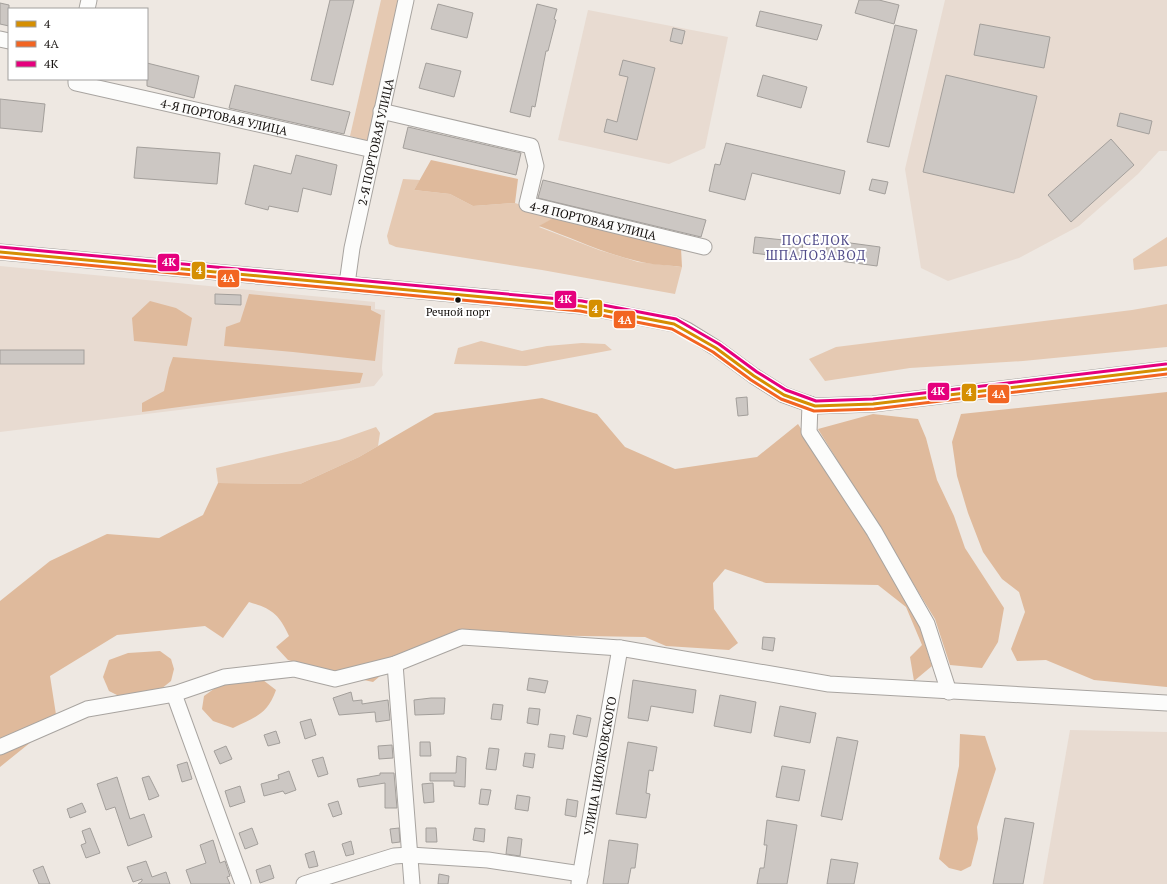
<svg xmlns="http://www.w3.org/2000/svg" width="1167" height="884" font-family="'PT Serif',serif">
  <rect width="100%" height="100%" fill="#eee8e2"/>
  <!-- built -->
  <g fill="#e8dbd1">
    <path d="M945 0H1167V151H1159L1138 174 1079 226 1019 258 948 281 921 268 905 169Z"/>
    <path d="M588 10 728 37 705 148 669 164 558 140Z"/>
    <path d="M0 266 375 302V309L385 310 382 369 383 375 374 386 0 432Z"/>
    <path d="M1070 730 1167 732V884H1043Z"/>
  </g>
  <!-- green -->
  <g fill="#e5c9b2">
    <path d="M381 0H399L368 141 350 136Z"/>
    <path d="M403 179 420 180 414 190 450 194 473 206 515 203 557 216 539 227 599 250 638 262 682 267 675 294 542 270 396 247 389 244 387 236Z"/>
    <path d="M1167 237V266L1134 270 1133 259Z"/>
    <path d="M1167 304V347L1023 361 910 368 825 381 809 359 836 347 1132 310Z"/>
    <path d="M481 341 522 351 547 346 582 343 605 344 612 350 526 366 454 364 458 348Z"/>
    <path d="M376 427 380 433 378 446 359 457 300 484 218 483 216 468 339 440Z"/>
  </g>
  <!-- forest -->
  <g fill="#dfba9c">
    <path d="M431 160 518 179 515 203 473 206 450 194 414 190Z"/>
    <path d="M557 216 681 248 682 267C668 265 651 265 637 261 603 253 572 238 539 226Z"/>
    <path d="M249 294 371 306V310L381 315 375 361 293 352 224 346 226 327 240 322Z"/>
    <path d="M150 301 176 308 192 318 187 346 134 341 132 318Z"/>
    <path d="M173 357 363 373 360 383 142 412V403L164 391 169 368Z"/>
    <path d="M1167 392V687L1094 680 1046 660 1017 661 1011 649 1025 612 1019 592 1002 579 983 552 968 513 957 476 952 442 961 414Z"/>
    <path d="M542 398 597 414 625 447 675 469 757 457 798 424 912 602 932 666 914 681 910 657 922 645 906 607 878 585 766 583 725 569 713 583 714 609 738 643 729 650 666 646 645 637 461 634 405 655 373 682 332 673 288 660 276 647 289 636C279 614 272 609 249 602L223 638 205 626 117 635 50 676 57 721 0 767V601L50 561 107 534 159 538 203 515 218 483 300 484 359 457 435 413Z"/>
    <path d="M873 414 918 419 926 438 937 480 954 516 965 548 1004 608 998 642 982 668 950 665 935 619 818 429Z"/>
    <path d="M160 651 171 659 174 669 171 681 161 689 121 697 109 691 103 677 109 660 128 653Z"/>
    <path d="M245 678 263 680 276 690C267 715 255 717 233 728L213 721 202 709 204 696 218 686Z"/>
    <path d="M960 734 985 736 996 769 977 827 978 839 971 866 961 871 949 868 939 859 959 766Z"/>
  </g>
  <!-- building -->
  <g fill="#ccc7c3" stroke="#a39f9b">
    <path d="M330 0H354L333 85 311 80Z"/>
    <path d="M859 0H879L899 5 894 24 855 13Z"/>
    <path d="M0 3 9 5V26L0 24Z"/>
    <path d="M438 4 473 13 467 38 431 29Z"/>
    <path d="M537 4 557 9 554 19 556 20 548 51H546L535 107 532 106 530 117 510 112Z"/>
    <path d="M760 11 822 25 817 40 756 26Z"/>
    <path d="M980 24 1050 37 1044 68 974 55Z"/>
    <path d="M895 25 917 30 889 147 867 142Z"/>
    <path d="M673 28 685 31 682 44 670 41Z"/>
    <path d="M623 60 655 68 637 140 604 132 607 119 617 122 628 77 619 75Z"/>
    <path d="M147 63 199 76 194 98 147 86Z"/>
    <path d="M426 63 461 71 454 97 419 88Z"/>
    <path d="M763 75 807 87 801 108 757 96Z"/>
    <path d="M946 75 1037 96 1014 193 923 172Z"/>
    <path d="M235 85 350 112 344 134 229 108Z"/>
    <path d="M0 99 45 104 42 132 0 128Z"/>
    <path d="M1120 113 1152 121 1149 134 1117 126Z"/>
    <path d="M408 127 521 153 516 175 403 148Z"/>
    <path d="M1111 139 1134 165 1071 222 1048 195Z"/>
    <path d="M726 143 845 171 840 194 752 173 745 200 709 191 715 164 720 165Z"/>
    <path d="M137 147 220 153 217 184 134 178Z"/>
    <path d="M296 155 337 165 331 195 303 188 298 212 269 206 268 210 245 204 254 165 291 174Z"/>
    <path d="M872 179 888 182 885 194 869 190Z"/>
    <path d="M543 180 706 220 701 237 538 198Z"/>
    <path d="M755 237 803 242 801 259 753 253Z"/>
    <path d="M828 240 880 247 877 266 825 259Z"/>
    <path d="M215 294 241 295V305L215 304Z"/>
    <rect x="0" y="350" width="84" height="14"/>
    <path d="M747 397 748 415 738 416 736 398Z"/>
    <path d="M763 637 775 638 773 651 762 649Z"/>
    <path d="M529 678 548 681 545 693 527 690Z"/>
    <path d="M633 680 696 690 693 713 651 706 648 721 628 718Z"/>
    <path d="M351 692 353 701 362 700V704L388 700 390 720 376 722 375 712 339 715 333 698Z"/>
    <path d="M720 695 756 702 751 733 714 726Z"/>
    <path d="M431 698H445L444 714 415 715 414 700Z"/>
    <path d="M493 704 503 705 501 720 491 719Z"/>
    <path d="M780 706 816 713 810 743 774 736Z"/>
    <path d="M529 708 540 709 538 725 527 723Z"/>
    <path d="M577 715 591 718 587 737 573 734Z"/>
    <path d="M311 719 316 735 305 739 300 722Z"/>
    <path d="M276 731 280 743 268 746 264 735Z"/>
    <path d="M550 734 565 736 563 749 548 747Z"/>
    <path d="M837 737 858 741 842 820 821 816Z"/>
    <path d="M420 742H430L431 756H420Z"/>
    <path d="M628 742 657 747 653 771 649 770 646 793 650 794 646 818 616 814Z"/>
    <path d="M392 745 393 758 379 759 378 746Z"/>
    <path d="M226 746 232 759 220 764 214 751Z"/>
    <path d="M489 748 499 749 496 770 486 769Z"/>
    <path d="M525 753 535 754 533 768 523 766Z"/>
    <path d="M457 756 466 758 465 787 454 786V781H430V773H456Z"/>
    <path d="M323 757 328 774 318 777 312 760Z"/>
    <path d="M187 762 192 779 182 782 177 765Z"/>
    <path d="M782 766 805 770 799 801 776 797Z"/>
    <path d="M289 771 296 790 285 794 283 791 264 796 261 784 279 779 278 775Z"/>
    <path d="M380 773H394L397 808H385V783L359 787 357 779 380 775Z"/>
    <path d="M149 776 159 796 149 800 142 778Z"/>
    <path d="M117 777 130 819 144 814 152 837 128 846 115 807 106 810 97 784Z"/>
    <path d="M433 783 434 802 424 803 422 784Z"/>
    <path d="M240 786 245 802 230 807 225 791Z"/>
    <path d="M481 789 491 790 488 805 479 804Z"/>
    <path d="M517 795 530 797 528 811 515 809Z"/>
    <path d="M567 799 578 801 576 817 565 815Z"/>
    <path d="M338 801 342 814 333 817 328 804Z"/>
    <path d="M82 803 86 812 70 818 67 809Z"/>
    <path d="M1005 818 1034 823 1023 884H993Z"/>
    <path d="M767 820 797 825 787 884H757L760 868H764L767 845H764Z"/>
    <path d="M90 828 100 853 86 858 81 845 86 843 82 831Z"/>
    <path d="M252 828 258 844 245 849 239 833Z"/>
    <path d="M399 828 400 842 392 843 390 829Z"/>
    <path d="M426 828H436L437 842H426Z"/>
    <path d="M475 828 485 829 484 842 473 840Z"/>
    <path d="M508 837 522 839 520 856 506 854Z"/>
    <path d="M213 840 220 863 225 861 230 876 227 877 230 884H191L186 870 206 863 200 845Z"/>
    <path d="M609 840 638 844 635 868H631L628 884H603Z"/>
    <path d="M351 841 354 854 346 856 342 844Z"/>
    <path d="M314 851 318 866 309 868 305 854Z"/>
    <path d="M831 859 858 863 854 884H827Z"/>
    <path d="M146 861 152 877 166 872 170 884H138L142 881V879L133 882 127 867Z"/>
    <path d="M270 865 274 878 260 883 256 870Z"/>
    <path d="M43 866 50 884H39L33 870Z"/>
    <path d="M439 874 449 876 448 884H438Z"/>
  </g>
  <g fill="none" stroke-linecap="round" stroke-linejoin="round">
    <!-- minor casing -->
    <g stroke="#a8a4a0" stroke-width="17">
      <g id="minor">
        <path d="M87 9 89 0"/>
        <path d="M0 39 9 41"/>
        <path id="s1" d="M76 79V83L373 150"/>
        <path id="s2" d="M381 111 531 146 536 166 527 204 704 247"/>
        <path d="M0 252 581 306 674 324 687 330 716 348 754 376 784 395 815 406 873 404 1167 369"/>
        <path id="s3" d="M347 284 352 248 406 0"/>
        <path d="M810 404 809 432 874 531 927 624 949 692"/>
        <path d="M395 664 412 884"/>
        <path d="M174 694 243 884"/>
        <path d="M0 747 87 709 174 694 224 677 294 669 335 679 395 664 462 637 620 648 829 684 1167 703"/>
        <path id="s4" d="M579 883 620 648"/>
        <path d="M304 884 394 856 410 855 488 860 581 874"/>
      </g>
    </g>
    <!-- minor -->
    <use href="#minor" stroke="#fcfcfb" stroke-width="15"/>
    <!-- bus-1 casing -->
    <g stroke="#fff" stroke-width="6">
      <path id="bus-1" d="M0 252 581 306 674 324 716 348 754 376 784 395 815 406 873 404 1167 369"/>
    </g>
    <!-- bus-2 casing -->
    <g stroke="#fff" stroke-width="6">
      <path id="bus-2" d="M0 257 580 311 672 329 713 352 751 380 781 399 814 411 874 409 1167 374"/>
    </g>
    <!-- bus-3 casing -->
    <g stroke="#fff" stroke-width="6">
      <path id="bus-3" d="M0 247 582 301 676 319 719 344 757 372 786 390 816 401 873 399 1166 364"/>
    </g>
    <!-- bus-1 -->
    <use href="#bus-1" stroke="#d58f02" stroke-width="3"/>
    <!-- bus-2 -->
    <use href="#bus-2" stroke="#f26522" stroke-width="3"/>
    <!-- bus-3 -->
    <use href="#bus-3" stroke="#e5007d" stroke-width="3"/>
  </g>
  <!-- markers -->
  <circle fill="#130f0c" stroke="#fff" stroke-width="1.5" cx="458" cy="300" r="3.5"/>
  <g text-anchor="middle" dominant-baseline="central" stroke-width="4" stroke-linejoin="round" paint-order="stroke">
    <!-- bus labels -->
    <g font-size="11" fill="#130f0c" stroke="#fff">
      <text x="458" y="312">Речной порт</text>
    </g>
    <!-- street labels -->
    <g font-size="12" fill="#130f0c" stroke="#fff">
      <text stroke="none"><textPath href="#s1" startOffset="156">4-Я ПОРТОВАЯ УЛИЦА</textPath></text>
      <text stroke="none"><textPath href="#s3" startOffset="145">2-Я ПОРТОВАЯ УЛИЦА</textPath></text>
      <text stroke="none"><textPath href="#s2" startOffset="282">4-Я ПОРТОВАЯ УЛИЦА</textPath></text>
      <text stroke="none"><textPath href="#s4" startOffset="119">УЛИЦА ЦИОЛКОВСКОГО</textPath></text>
    </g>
    <!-- neighbourhood labels -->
    <g font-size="13" letter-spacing="1" fill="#524d8b" stroke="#fff">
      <text x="816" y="240">ПОСЁЛОК<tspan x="816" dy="15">ШПАЛОЗАВОД</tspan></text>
    </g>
  </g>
  <g stroke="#fff" stroke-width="1.5">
    <rect x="157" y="253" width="23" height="19" rx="4" fill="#e5007d"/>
    <rect x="191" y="261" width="15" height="19" rx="4" fill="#d58f02"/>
    <rect x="217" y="269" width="23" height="19" rx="4" fill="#f26522"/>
    <rect x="554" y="290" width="23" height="19" rx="4" fill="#e5007d"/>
    <rect x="588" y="299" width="15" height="19" rx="4" fill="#d58f02"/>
    <rect x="613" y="310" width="23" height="19" rx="4" fill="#f26522"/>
    <rect x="927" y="382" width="23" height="19" rx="4" fill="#e5007d"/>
    <rect x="961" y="383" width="16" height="19" rx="4" fill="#d58f02"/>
    <rect x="987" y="384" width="23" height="20" rx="4" fill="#f26522"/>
  </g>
  <g font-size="11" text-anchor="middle" font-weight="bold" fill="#fff">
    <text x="169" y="266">4К</text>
    <text x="199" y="274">4</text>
    <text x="228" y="282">4А</text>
    <text x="565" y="303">4К</text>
    <text x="595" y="313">4</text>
    <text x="625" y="324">4А</text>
    <text x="938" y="395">4К</text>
    <text x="969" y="396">4</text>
    <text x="999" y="398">4А</text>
  </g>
  <!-- legend -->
  <rect x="8" y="8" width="140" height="72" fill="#ffffff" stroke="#a19f9e"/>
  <rect x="16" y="21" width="20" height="6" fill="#d58f02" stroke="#a19f9e"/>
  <text x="44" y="28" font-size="12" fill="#130f0c">4</text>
  <rect x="16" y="41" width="20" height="6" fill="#f26522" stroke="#a19f9e"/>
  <text x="44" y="48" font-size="12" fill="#130f0c">4А</text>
  <rect x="16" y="61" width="20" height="6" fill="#e5007d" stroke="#a19f9e"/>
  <text x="44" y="68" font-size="12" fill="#130f0c">4К</text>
</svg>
